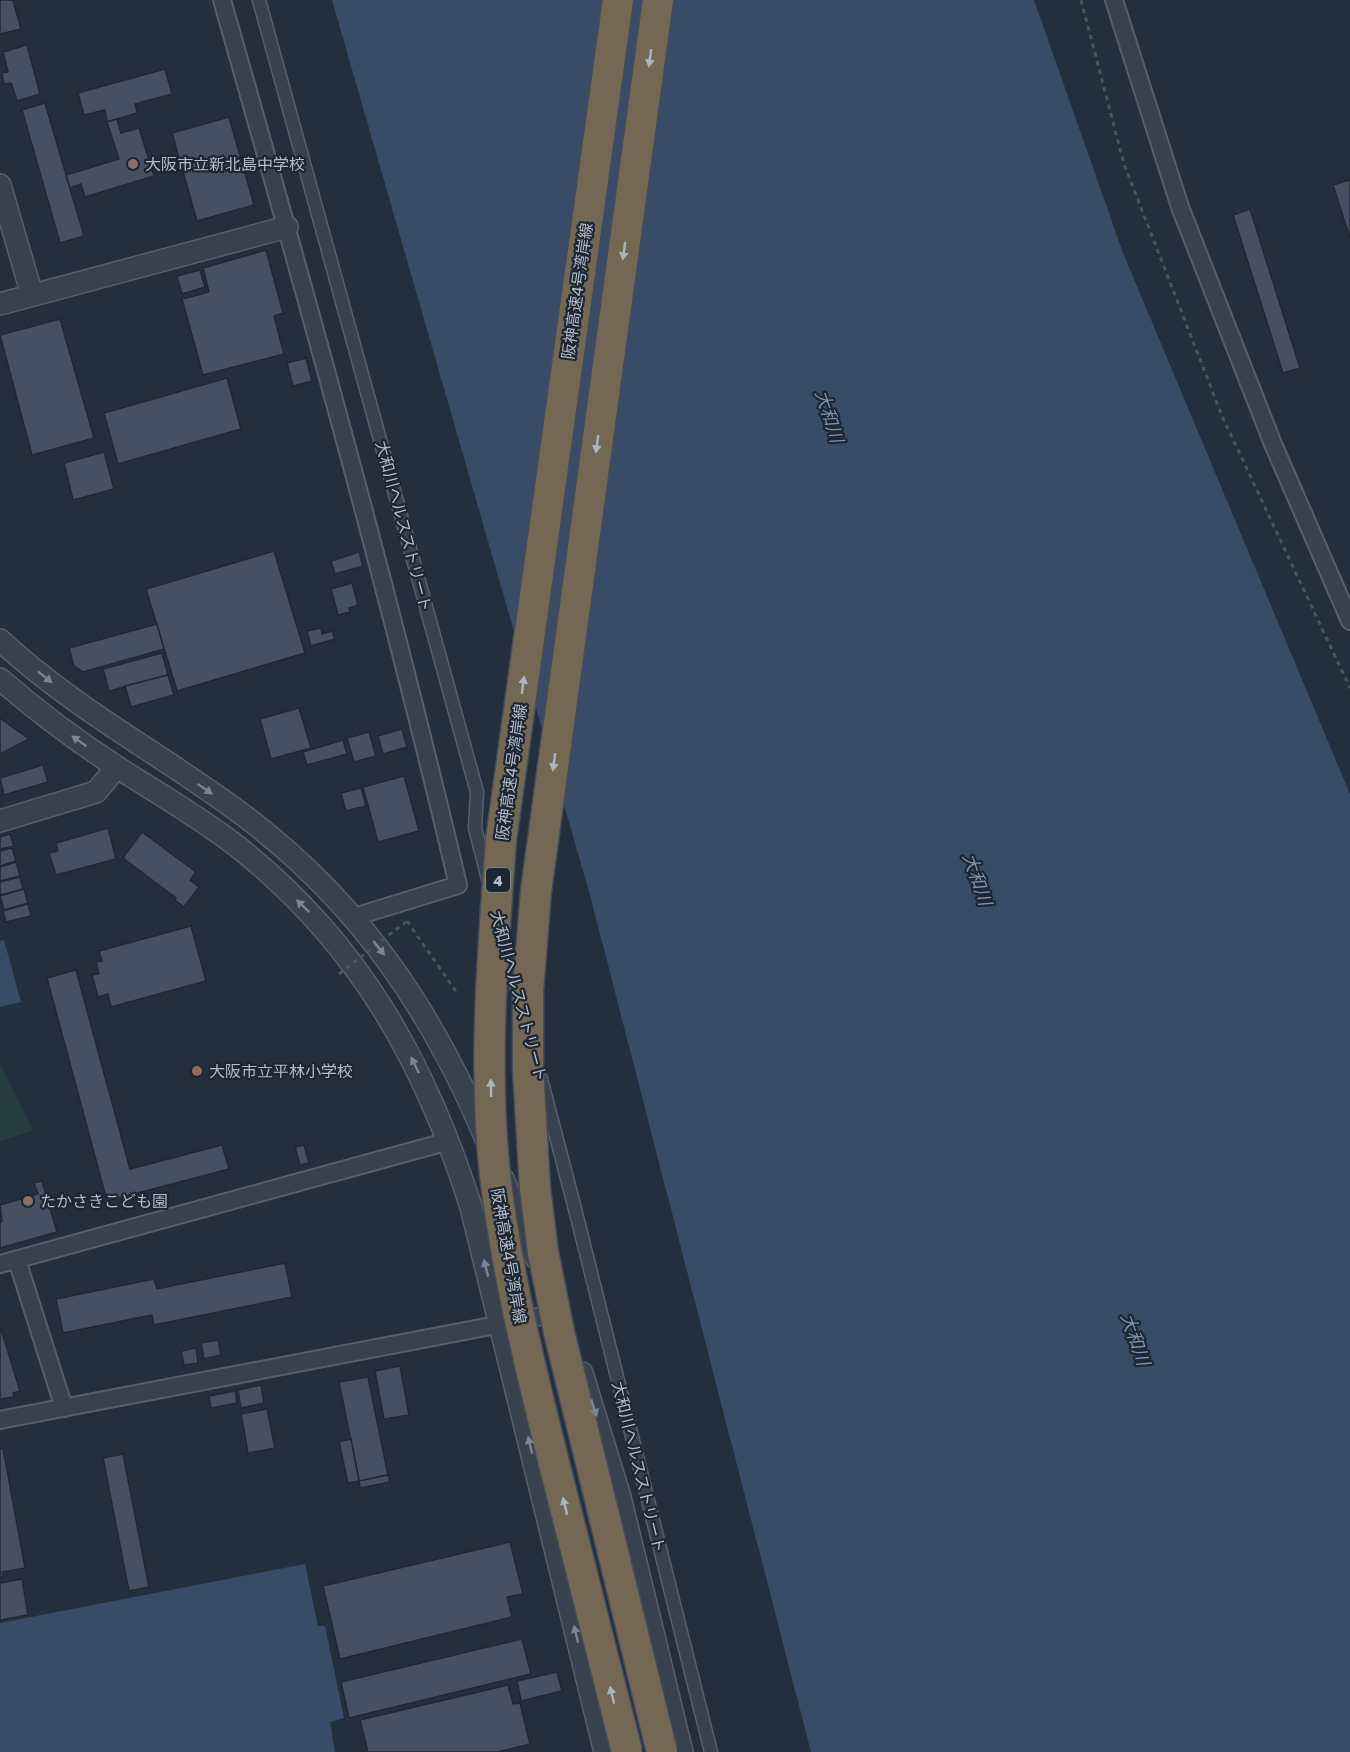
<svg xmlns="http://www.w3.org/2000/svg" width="1350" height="1752" font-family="'Golos Text','Noto Sans JP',sans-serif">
  <rect width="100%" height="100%" fill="#242f3e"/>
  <!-- green -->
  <path fill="#263c3f" d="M0 1064 33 1131 0 1141Z"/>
  <!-- water -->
  <g fill="#394c67">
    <path d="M332 0H1034L1123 253 1350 794V1752H811L590 895Z"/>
    <path d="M4 940 21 1002 0 1007V941Z"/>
    <path d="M305 1564 318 1626H325L344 1718 330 1722 335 1752H0V1623Z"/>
  </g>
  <!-- building -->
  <g fill="#455162" stroke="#1f2835" stroke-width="1.5">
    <path d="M0 0H13L21 29 0 34Z"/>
    <path d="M27 45 40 94 17 101 11 83 4 84 2 73 8 72 3 52Z"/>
    <path d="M165 69 172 94 135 104 137 113 107 122 105 110 84 115 78 93Z"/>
    <path d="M45 103 84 236 60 243 22 110Z"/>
    <path d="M229 117 254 205 197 221 172 133Z"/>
    <path d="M117 119 121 133 139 128 154 176 85 197 81 184 70 188 66 175 119 159 107 122Z"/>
    <path d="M1350 180V238L1333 185Z"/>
    <path d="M1250 209 1300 368 1283 373 1233 215Z"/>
    <path d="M266 250 283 313 274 316 284 354 203 375 182 299 209 292 203 268Z"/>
    <path d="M200 270 205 287 182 294 177 276Z"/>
    <path d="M60 319 94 438 32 455 0 335Z"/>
    <path d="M306 358 312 381 293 386 287 363Z"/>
    <path d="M227 378 241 429 118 464 104 413Z"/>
    <path d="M104 452 114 489 73 500 64 463Z"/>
    <path d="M274 551 305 653 177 691 146 589Z"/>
    <path d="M359 552 363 566 335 574 331 561Z"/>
    <path d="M352 583 358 605 349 608 350 612 338 615 331 589Z"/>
    <path d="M157 624 164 649 83 672 74 666 69 648Z"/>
    <path d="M321 628 322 634 332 631 335 639 311 646 307 631Z"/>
    <path d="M162 653 168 675 109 691 103 669Z"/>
    <path d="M168 675 174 695 131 707 125 686Z"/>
    <path d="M299 708 311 748 271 759 260 719Z"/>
    <path d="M0 718 29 739 0 754Z"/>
    <path d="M402 729 407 747 383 754 378 736Z"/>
    <path d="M369 732 376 756 354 762 347 738Z"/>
    <path d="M343 740 347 754 307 765 303 752Z"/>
    <path d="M43 765 48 782 4 795 0 778Z"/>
    <path d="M404 776 419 831 378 842 363 787Z"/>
    <path d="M361 788 366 806 346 811 341 793Z"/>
    <path d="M108 828 116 859 56 875 49 853 58 851 56 843Z"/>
    <path d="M142 832 196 872 190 880 199 887 184 907 175 900 176 898 123 858Z"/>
    <path d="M10 834 14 846 0 849V837Z"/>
    <path d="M12 848 16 861 0 866V851Z"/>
    <path d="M16 862 20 876 0 881V867Z"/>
    <path d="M20 877 23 889 0 895V882Z"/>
    <path d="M24 889 28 903 4 910 0 896Z"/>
    <path d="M28 904 31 916 6 922 3 911Z"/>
    <path d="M191 926 206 981 111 1007 108 994 98 997 92 975 99 974 96 962 102 961 99 951Z"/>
    <path d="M76 970 130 1169 222 1145 229 1169 107 1201 47 978Z"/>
    <path d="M304 1145 309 1163 300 1165 295 1147Z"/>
    <path d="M42 1181 57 1232 0 1248V1222L2 1221 0 1205 38 1194 34 1183Z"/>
    <path d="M285 1263 292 1297 154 1325 152 1315 63 1333 56 1299 154 1279 157 1289Z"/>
    <path d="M0 1326 20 1391 13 1393 14 1397 0 1399Z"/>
    <path d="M218 1340 221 1355 204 1359 201 1343Z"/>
    <path d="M196 1348 198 1363 184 1365 181 1351Z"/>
    <path d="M400 1366 409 1415 384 1419 375 1371Z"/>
    <path d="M368 1377 388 1475 359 1481 339 1382Z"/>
    <path d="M261 1385 264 1403 241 1408 238 1390Z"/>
    <path d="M235 1391 237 1403 211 1408 209 1396Z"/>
    <path d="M267 1409 275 1448 248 1453 241 1414Z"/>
    <path d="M351 1439 359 1481 348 1483 339 1442Z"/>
    <path d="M3 1448 25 1568 2 1572 3 1577H0V1449Z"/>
    <path d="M123 1454 149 1587 129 1591 103 1458Z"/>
    <path d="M388 1475 390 1482 360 1488 359 1481Z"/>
    <path d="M510 1542 523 1594 507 1597 512 1617 340 1659 323 1586Z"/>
    <path d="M22 1579 28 1615 0 1620V1583Z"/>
    <path d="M522 1639 531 1674 349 1718 341 1682Z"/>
    <path d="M557 1672 562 1691 521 1701 517 1681Z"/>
    <path d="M508 1685 513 1704 520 1703 530 1744 498 1752H368L360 1720Z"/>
  </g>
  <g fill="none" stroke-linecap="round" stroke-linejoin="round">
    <!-- pedestrian casing -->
    <g stroke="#565f6c" stroke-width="15">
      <g id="pedestrian">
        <path d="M259 0 477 792 475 828 488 879"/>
        <path d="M504 940 518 993"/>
        <path d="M541 1079 573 1201 711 1752"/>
      </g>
    </g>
    <!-- minor casing -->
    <g stroke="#565f6c" stroke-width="20">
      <g id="minor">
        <path d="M222 0C306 294 388 588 458 885L354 917"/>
        <path d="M1114 0 1180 207 1273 444 1350 621"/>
        <path d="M17 1260 64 1408"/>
        <path d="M0 1264 449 1141"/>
        <path d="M0 1420 559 1313"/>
      </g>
    </g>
    <!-- tertiary casing -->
    <g stroke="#565f6c" stroke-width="24">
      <g id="tertiary">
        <path d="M0 185 32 295"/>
        <path d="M0 304 287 227"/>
        <path d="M0 640C76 711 169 758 251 821 362 907 432 1011 486 1139"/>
        <path d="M0 679C38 712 78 742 120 769 159 794 201 818 238 847 359 943 425 1062 471 1207L605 1752"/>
        <path d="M0 821 96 792 117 767"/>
        <path d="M503 1179 536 1258"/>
        <path d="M582 1373 620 1497 682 1752"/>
      </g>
    </g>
    <!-- path -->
    <g stroke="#44595c" stroke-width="3" stroke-dasharray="4.5 4.5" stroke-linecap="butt">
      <path d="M1081 0 1124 164 1222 416 1350 688"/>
      <path d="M407 921 457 993"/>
    </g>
    <!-- pedestrian -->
    <use href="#pedestrian" stroke="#38414e" stroke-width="12"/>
    <!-- minor -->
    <use href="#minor" stroke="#38414e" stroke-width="16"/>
    <!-- tertiary -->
    <use href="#tertiary" stroke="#38414e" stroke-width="21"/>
    <!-- motorway-bridge casing -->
    <g stroke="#434c59" stroke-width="33" stroke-linecap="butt">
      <g id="motorway-bridge">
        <path d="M618 0 501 840C493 951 483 1064 495 1175 507 1274 531 1371 555 1467 579 1562 603 1657 627 1752"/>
        <path d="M658 0 536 891 528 990V1069L535 1188 543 1252 559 1332 662 1752"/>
      </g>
    </g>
    <!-- path-bridge -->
    <path stroke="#44595c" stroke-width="3" stroke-dasharray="4.5 4.5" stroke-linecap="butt" d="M339 974 407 921"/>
    <!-- motorway-bridge -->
    <use href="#motorway-bridge" stroke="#746855" stroke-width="30"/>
  </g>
  <!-- one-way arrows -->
  <defs><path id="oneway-solid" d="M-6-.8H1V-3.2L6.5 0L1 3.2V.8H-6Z" transform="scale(1.5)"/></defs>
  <g fill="#aeb4bd">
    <use href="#oneway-solid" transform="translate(650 58) rotate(98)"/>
    <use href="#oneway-solid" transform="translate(624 251) rotate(98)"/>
    <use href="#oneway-solid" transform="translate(597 444) rotate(98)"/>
    <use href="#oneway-solid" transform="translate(523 685) rotate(-82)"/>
    <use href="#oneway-solid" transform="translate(554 762) rotate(98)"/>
    <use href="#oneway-solid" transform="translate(491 1088) rotate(-91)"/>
    <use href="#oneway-solid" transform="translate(565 1506) rotate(-104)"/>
    <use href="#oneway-solid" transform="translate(612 1695) rotate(-104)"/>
  </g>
  <g fill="#7c8592">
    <use href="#oneway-solid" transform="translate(45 677) rotate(38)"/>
    <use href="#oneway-solid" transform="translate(79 741) rotate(-145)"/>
    <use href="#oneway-solid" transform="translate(205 789) rotate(34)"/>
    <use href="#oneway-solid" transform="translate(303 906) rotate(-136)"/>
    <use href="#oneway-solid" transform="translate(379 948) rotate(52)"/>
    <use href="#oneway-solid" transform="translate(415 1065) rotate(-116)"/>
    <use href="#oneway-solid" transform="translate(486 1268) rotate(-104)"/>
    <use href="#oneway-solid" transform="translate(594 1408) rotate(72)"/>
    <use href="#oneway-solid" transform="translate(530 1445) rotate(-104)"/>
    <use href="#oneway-solid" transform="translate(576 1634) rotate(-104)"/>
  </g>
  <!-- markers -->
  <g fill="#8d6e63" stroke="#1d2633" stroke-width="2">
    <circle cx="133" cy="164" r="6"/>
    <circle cx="197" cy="1071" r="6"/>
    <circle cx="28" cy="1201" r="6"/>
  </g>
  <g text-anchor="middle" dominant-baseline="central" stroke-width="4.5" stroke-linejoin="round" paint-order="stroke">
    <!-- shield labels -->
    <rect fill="#1d2633" stroke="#878f9c" stroke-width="1.5" x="486" y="868" width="24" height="24" rx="4.5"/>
    <g font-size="15" font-weight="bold" fill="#b4bcc9">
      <text x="498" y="880">4</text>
    </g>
    <!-- poi labels -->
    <g font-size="16" fill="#b4bcc9" stroke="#1d2633" text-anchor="start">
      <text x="145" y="164">大阪市立新北島中学校</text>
      <text x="209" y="1071">大阪市立平林小学校</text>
      <text x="40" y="1201">たかさきこども園</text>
    </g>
    <!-- street labels -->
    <g font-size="16" fill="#b4bcc9" stroke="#1d2633">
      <text transform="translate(577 291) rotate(-82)">阪神高速4号湾岸線</text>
      <text transform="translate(404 526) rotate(75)">大和川ヘルスストリート</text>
      <text transform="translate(511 772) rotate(-82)">阪神高速4号湾岸線</text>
      <text transform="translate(519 996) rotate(75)">大和川ヘルスストリート</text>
      <text transform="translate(509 1256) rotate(80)">阪神高速4号湾岸線</text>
      <text transform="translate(639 1467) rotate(76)">大和川ヘルスストリート</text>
    </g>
    <!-- water labels -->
    <g font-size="18" font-style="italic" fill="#7c92b1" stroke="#1d2633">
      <text transform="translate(830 416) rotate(72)">大和川</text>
      <text transform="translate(978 879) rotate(71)">大和川</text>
      <text transform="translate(1136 1339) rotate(71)">大和川</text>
    </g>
  </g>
</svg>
